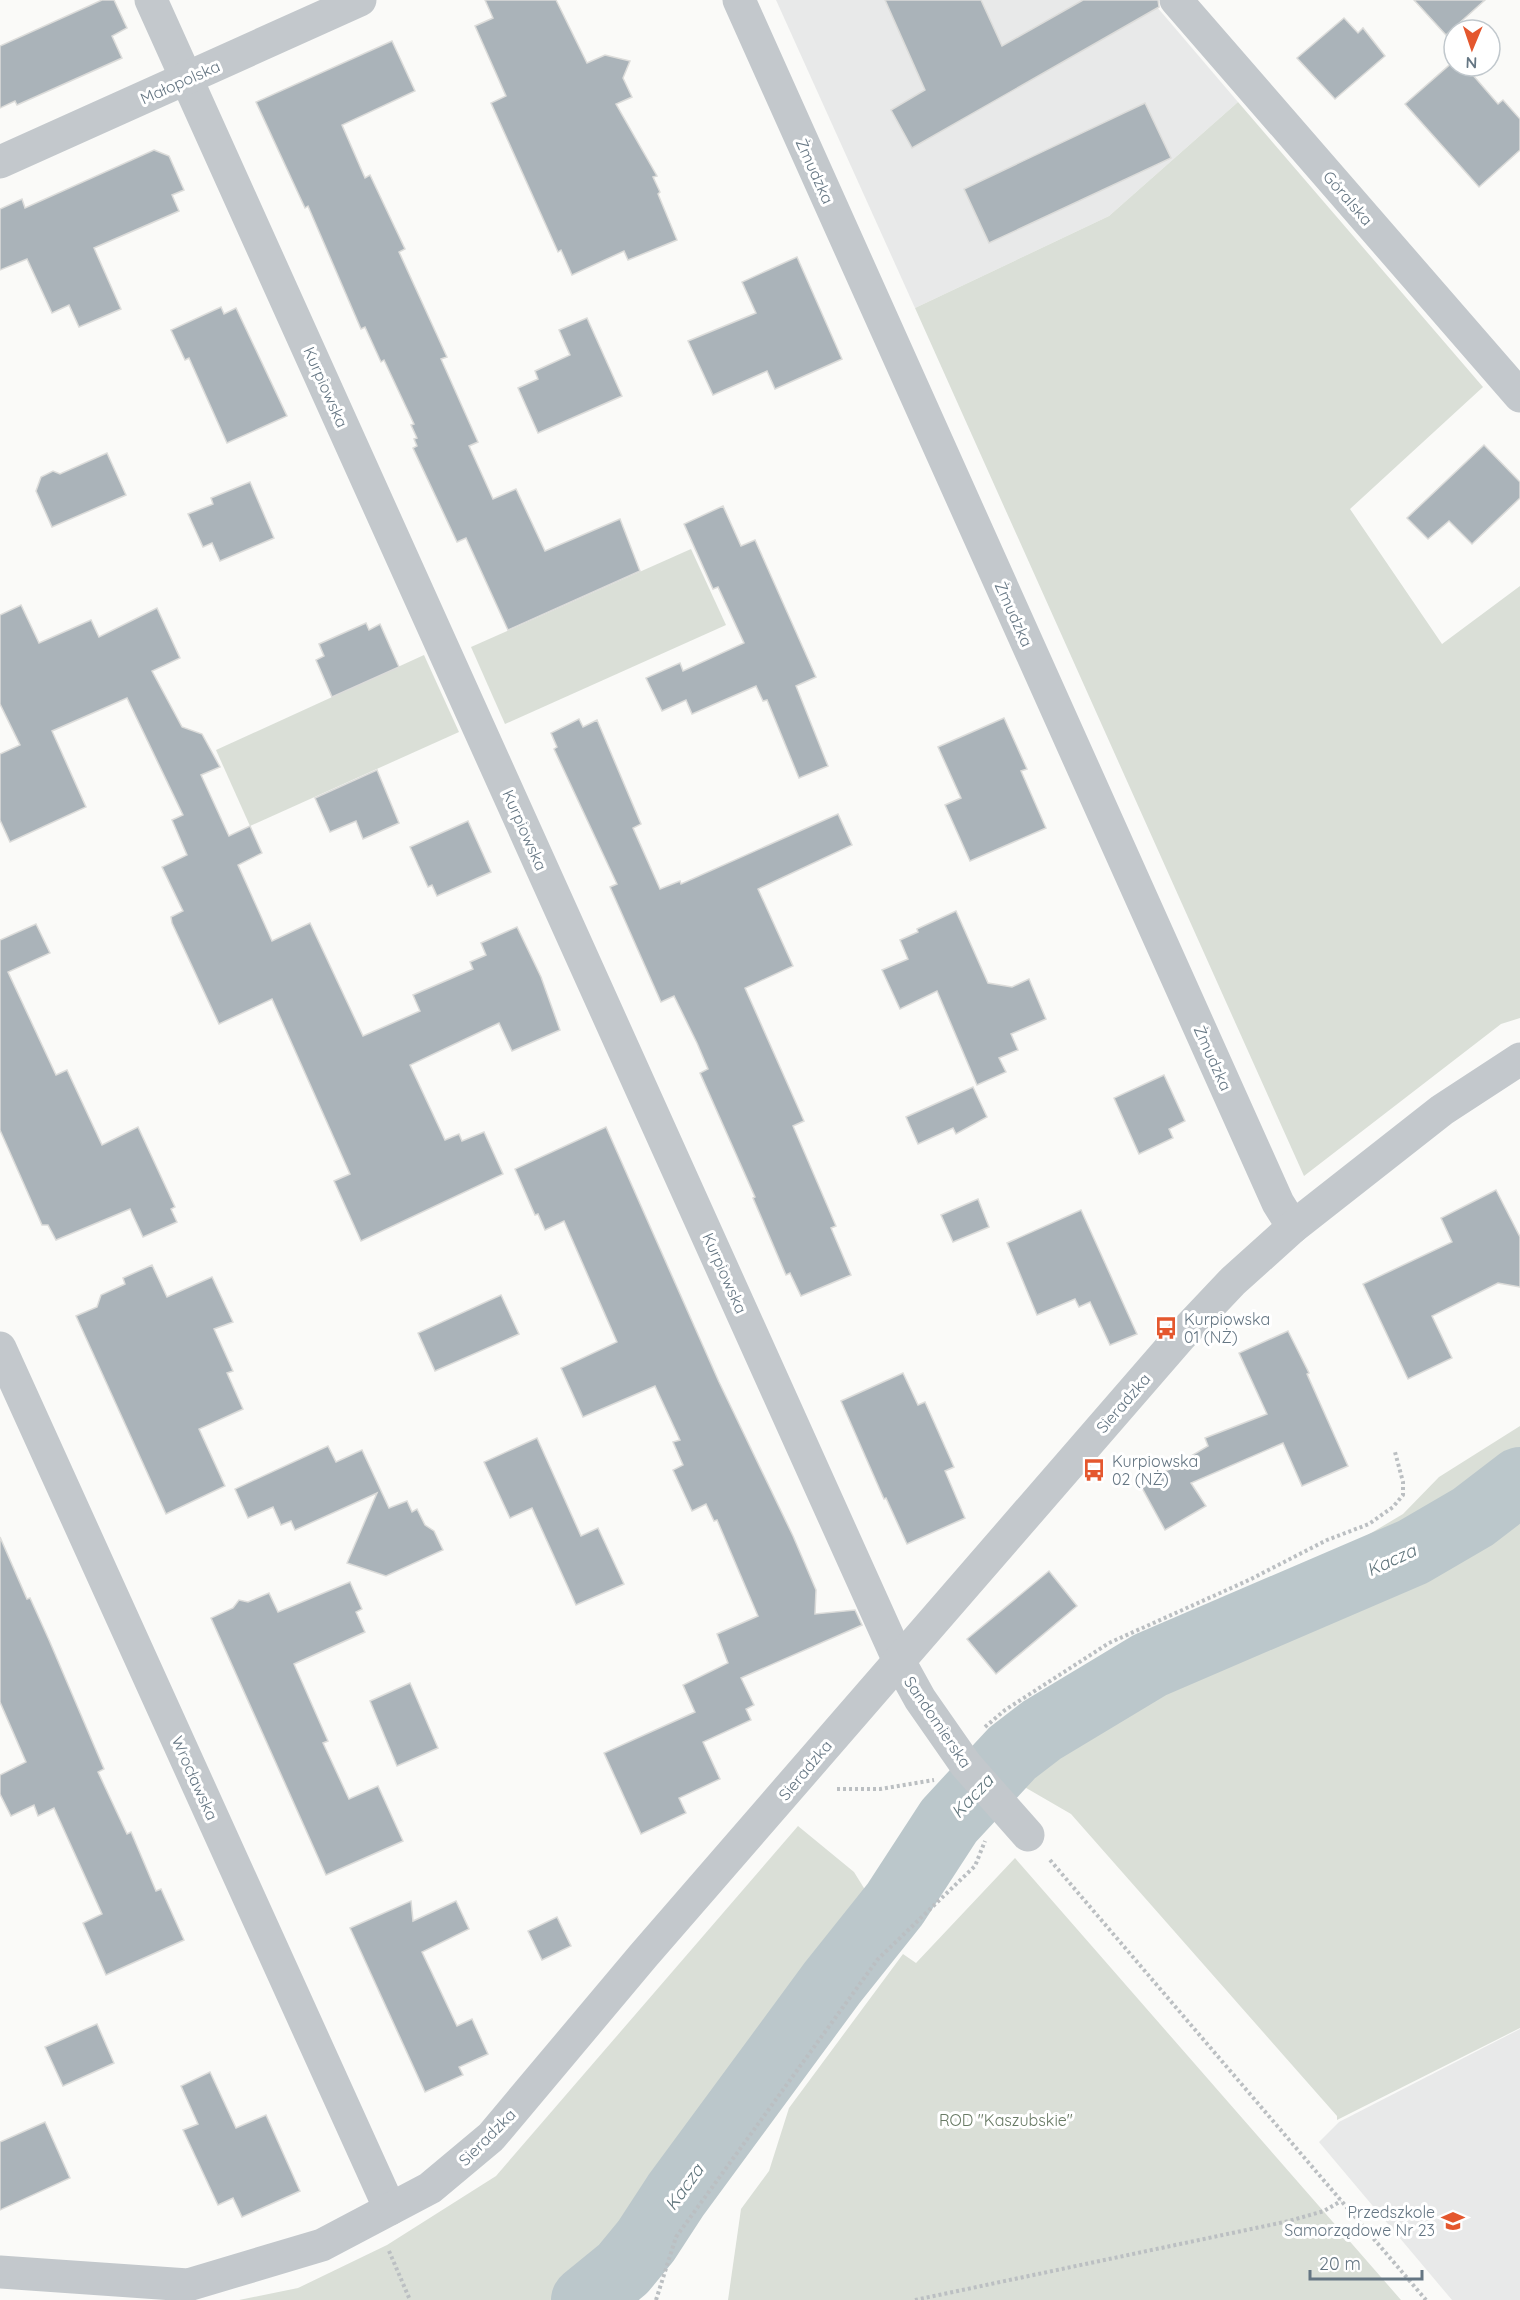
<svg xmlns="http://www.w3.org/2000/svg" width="1520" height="2300" font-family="Quicksand,sans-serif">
  <rect width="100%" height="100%" fill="#fafaf8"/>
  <!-- built -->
  <g fill="#e8e9e9">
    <path d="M776 0H1151L1238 102 1109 216 915 308Z"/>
    <path d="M1520 2029V2300H1452L1319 2142 1339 2122Z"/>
  </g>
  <!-- green -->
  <g fill="#dadfd7">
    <path d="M1238 102 1483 387 1350 509 1442 644 1520 586V1018L1501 1024 1304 1176 915 308 1109 216Z"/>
    <path d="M691 549 726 625 505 724 471 647Z"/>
    <path d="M424 655 459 732 250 826 216 750Z"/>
    <path d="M1520 1426V2028L1337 2120V2116L1071 1814 1021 1785 1077 1742 1333 1598 1294 1579 1403 1514 1439 1477Z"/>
    <path d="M798 1826 854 1872 872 1901 612 2262 574 2284 555 2300H239L298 2288 387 2245 496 2176Z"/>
    <path d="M1015 1858 1401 2300H728L741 2209 769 2171 789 2108 903 1954 916 1963Z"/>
  </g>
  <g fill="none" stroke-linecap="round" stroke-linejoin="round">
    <!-- river -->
    <path stroke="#bbc7cb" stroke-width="68" d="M585 2300 623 2269 646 2241 676 2195 832 1983 895 1904 949 1821 1012 1753 1042 1730 1150 1665 1413 1552 1473 1517 1520 1481"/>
  </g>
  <!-- building -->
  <g fill="#aab3b9" stroke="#dcdcda" stroke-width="1.5">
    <path d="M102 0H114L127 28 112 36 122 58 17 105 15 101 0 108V46Z"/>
    <path d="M485 0H556L587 63 605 55 630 61 623 78 632 97 616 104 657 176 653 177 660 192 658 194 677 240 628 260 624 251 572 275 561 250 558 252 491 103 506 96 475 26 493 18Z"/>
    <path d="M885 0H981L1002 46 1083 0H1158L1159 7 912 148 891 110 925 90Z"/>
    <path d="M1414 0H1485L1446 35Z"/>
    <path d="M1344 18 1358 33 1363 28 1385 56 1335 99 1297 58Z"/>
    <path d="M392 41 415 91 342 125 365 178 370 175 405 249 399 252 447 357 441 359 478 442 469 446 493 499 516 489 545 551 620 519 640 571 508 630 466 538 457 542 413 448 417 446 414 439 417 438 411 425 414 424 384 360 381 362 365 327 361 329 308 206 305 208 256 102Z"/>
    <path d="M1454 61V66H1465L1498 104 1503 100 1520 119V150L1479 187 1405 104Z"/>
    <path d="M1145 103 1171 158 989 243 964 189Z"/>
    <path d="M154 150 169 156 184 190 172 195 179 211 94 248 121 309 79 327 69 305 52 313 27 259 0 270V209L22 199 25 208Z"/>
    <path d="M797 257 842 359 775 389 767 371 713 395 688 341 756 313 742 282Z"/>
    <path d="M221 307 224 314 236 308 287 416 227 443 189 358 185 360 171 330Z"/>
    <path d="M587 318 622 396 538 433 518 388 538 379 535 371 570 355 559 330Z"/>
    <path d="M1484 445 1520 482V498L1472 544 1449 521 1428 539 1407 518Z"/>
    <path d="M107 453 126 495 52 527 36 491 41 477 53 471 60 474Z"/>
    <path d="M250 482 274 538 220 561 212 543 203 547 188 514 213 504 211 498Z"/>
    <path d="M723 506 741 546 755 540 816 677 796 686 828 766 799 778 767 700 763 701 756 686 692 714 686 700 662 711 646 678 680 663 683 671 744 643 718 587 713 589 684 524Z"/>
    <path d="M21 605 39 643 91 620 99 637 157 608 180 658 152 671 182 727 202 734 220 767 201 775 229 836 250 826 262 853 238 865 272 941 310 923 363 1036 420 1011 413 995 473 969 470 962 486 955 481 943 517 927 541 977 560 1030 512 1051 499 1023 410 1065 445 1140 459 1134 462 1141 484 1132 503 1174 361 1241 334 1181 350 1174 272 999 219 1024 172 923 171 917 183 911 162 867 187 855 172 820 183 815 127 698 52 731 86 807 10 842 0 820V754L20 745 0 704V615Z"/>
    <path d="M366 623 369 630 380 624 399 667 332 697 316 660 324 656 319 644Z"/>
    <path d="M1004 718 1027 769 1021 771 1046 828 970 861 945 805 961 798 938 747Z"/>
    <path d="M579 719 583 727 597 720 641 824 633 828 660 889 680 881 681 884 838 814 852 845 758 889 793 966 745 988 804 1121 793 1126 836 1226 831 1228 851 1275 801 1296 790 1273 786 1275 753 1198 755 1197 700 1073 708 1069 697 1043 674 996 661 1002 610 887 617 884 554 749 557 747 551 733Z"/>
    <path d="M377 770 399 823 363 839 356 821 330 832 315 798Z"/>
    <path d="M468 821 491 872 437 896 432 885 428 887 410 847Z"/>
    <path d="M956 911 988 983 1012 987 1029 979 1046 1019 1011 1034 1018 1050 999 1058 1006 1072 977 1085 937 991 900 1009 882 970 908 959 900 940 918 932 917 929Z"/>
    <path d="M36 924 50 953 8 972 56 1075 67 1070 102 1145 138 1127 175 1207 171 1209 177 1222 143 1237 130 1209 56 1240 48 1225H42L0 1130V940Z"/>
    <path d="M1164 1075 1185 1121 1169 1129 1173 1138 1139 1154 1114 1098Z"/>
    <path d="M973 1087 987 1117 956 1134 953 1128 918 1144 906 1117Z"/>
    <path d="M606 1127 719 1382 793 1536 816 1590 815 1614 855 1610 862 1625 741 1678 754 1705 746 1709 751 1720 703 1742 720 1779 679 1798 686 1813 641 1834 604 1753 695 1712 683 1685 728 1663 717 1634 758 1616 717 1520 714 1521 706 1504 692 1511 673 1470 683 1465 673 1442 680 1440 655 1386 583 1417 561 1368 617 1342 564 1221 545 1230 538 1214 535 1215 515 1169Z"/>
    <path d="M1496 1190 1520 1237V1287L1498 1283 1432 1316 1452 1358 1408 1379 1363 1284 1452 1242 1441 1218Z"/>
    <path d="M978 1199 989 1227 953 1242 941 1215Z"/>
    <path d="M1081 1210 1137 1334 1110 1345 1090 1302 1079 1307 1075 1299 1037 1315 1007 1243Z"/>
    <path d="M152 1265 167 1297 212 1277 233 1322 214 1329 233 1371 227 1373 243 1409 199 1429 225 1486 166 1514 76 1316 97 1307 101 1295 125 1284 123 1278Z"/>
    <path d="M501 1295 519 1334 435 1371 418 1333Z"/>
    <path d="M1288 1331 1309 1373 1307 1374 1348 1466 1302 1486 1283 1443 1191 1483 1206 1506 1165 1530 1141 1486 1208 1446 1205 1438 1267 1414 1239 1353Z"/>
    <path d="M903 1373 918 1405 925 1402 954 1467 945 1471 965 1518 907 1544 886 1498 884 1499 841 1401Z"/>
    <path d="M537 1438 581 1536 598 1528 624 1584 576 1605 532 1508 510 1518 484 1462Z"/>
    <path d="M328 1446 336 1462 362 1450 389 1508 407 1501 412 1512 417 1509 425 1525 434 1531 443 1550 386 1576 347 1563 377 1493 295 1530 291 1521 281 1525 273 1507 248 1518 235 1489Z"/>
    <path d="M0 1537 27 1599 30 1598 49 1640 104 1769 98 1772 127 1834 131 1832 156 1891 161 1889 184 1940 106 1975 83 1923 102 1914 54 1808 38 1816 34 1805 11 1816 0 1794V1775L26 1762 0 1702Z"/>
    <path d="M1049 1571 1077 1606 996 1674 967 1639Z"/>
    <path d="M350 1582 362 1609 356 1612 365 1632 294 1664 328 1741 323 1743 349 1799 378 1786 403 1841 326 1875 211 1618 233 1608 239 1600 248 1602 269 1593 278 1612Z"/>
    <path d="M410 1683 438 1748 397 1766 370 1701Z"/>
    <path d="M411 1901 413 1921 456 1901 469 1929 422 1952 457 2026 472 2019 488 2054 459 2067 463 2075 425 2092 350 1928Z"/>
    <path d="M557 1917 571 1946 542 1960 528 1931Z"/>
    <path d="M97 2024 114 2063 63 2086 45 2047Z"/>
    <path d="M210 2072 236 2128 266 2115 300 2191 242 2217 233 2198 218 2205 183 2130 198 2124 181 2086Z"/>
    <path d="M45 2122 70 2178 0 2210V2142Z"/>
  </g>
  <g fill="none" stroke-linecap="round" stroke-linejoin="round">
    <!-- path -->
    <g stroke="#bbbfc2" stroke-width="4" stroke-dasharray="3 3" stroke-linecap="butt">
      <path d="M985 1727 1005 1710 1109 1643 1249 1580 1327 1540 1369 1524 1393 1507 1403 1495V1482L1395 1452"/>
      <path d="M837 1789H880L934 1780"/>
      <path d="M1050 1860 1426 2300"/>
      <path d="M389 2251 410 2300"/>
      <path d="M656 2300 676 2237 878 1959 975 1866 985 1841"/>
      <path d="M915 2300 1289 2221 1324 2211 1341 2201"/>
    </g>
    <!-- minor -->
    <g stroke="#c3c8cc" stroke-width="33">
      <path d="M151 0 899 1661 920 1699 966 1765 1028 1835"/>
      <path d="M739 0 1278 1203 1293 1227"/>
      <path d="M1176 0 1520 396"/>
      <path d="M0 162 360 0"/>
      <path d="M0 1348 390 2209"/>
      <path d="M0 2272 188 2285 322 2245 430 2188 491 2137 643 1956 899 1661 1180 1337 1233 1281 1293 1227 1442 1110 1520 1059"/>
    </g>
  </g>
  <!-- icons -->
  <defs>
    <g id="bus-bare" transform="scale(1.8)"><path d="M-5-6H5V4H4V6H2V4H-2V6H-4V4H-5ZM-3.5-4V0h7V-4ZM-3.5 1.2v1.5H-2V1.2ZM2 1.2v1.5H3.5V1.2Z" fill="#e4572e" stroke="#fff" stroke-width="2.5" paint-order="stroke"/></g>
    <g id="school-bare" transform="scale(1.8)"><path d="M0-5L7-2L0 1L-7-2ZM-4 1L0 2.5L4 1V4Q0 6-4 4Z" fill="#e4572e" stroke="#fff" stroke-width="2.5" paint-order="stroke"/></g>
  </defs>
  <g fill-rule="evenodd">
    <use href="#bus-bare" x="1166" y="1328"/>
    <use href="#bus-bare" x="1094" y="1470"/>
    <use href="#school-bare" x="1453" y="2221"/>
  </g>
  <g text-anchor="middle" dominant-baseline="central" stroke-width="6" stroke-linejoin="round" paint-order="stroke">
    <!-- street labels -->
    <g font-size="16" fill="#657683" stroke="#fff">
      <text transform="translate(180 82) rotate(-24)">Małopolska</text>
      <text transform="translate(815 171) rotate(66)">Żmudzka</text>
      <text transform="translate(1348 198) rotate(49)">Góralska</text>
      <text transform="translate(326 387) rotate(66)">Kurpiowska</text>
      <text transform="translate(1014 614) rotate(66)">Żmudzka</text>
      <text transform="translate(525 830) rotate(66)">Kurpiowska</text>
      <text transform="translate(1213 1058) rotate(66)">Żmudzka</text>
      <text transform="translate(725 1273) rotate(66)">Kurpiowska</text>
      <text transform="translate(1123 1403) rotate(-49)">Sieradzka</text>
      <text transform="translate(938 1722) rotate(56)">Sandomierska</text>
      <text transform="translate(805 1770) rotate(-50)">Sieradzka</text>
      <text transform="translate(195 1778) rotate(66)">Wrocławska</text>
      <text transform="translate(487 2137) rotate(-45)">Sieradzka</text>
    </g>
    <!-- poi labels -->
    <g font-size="16" fill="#657683" stroke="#fff" text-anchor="start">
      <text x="1184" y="1319">Kurpiowska<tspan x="1184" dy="18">01 (NŻ)</tspan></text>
      <text x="1112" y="1461">Kurpiowska<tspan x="1112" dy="18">02 (NŻ)</tspan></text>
      <text x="1435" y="2212" text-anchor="end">Przedszkole<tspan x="1435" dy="18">Samorządowe Nr 23</tspan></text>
    </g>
    <!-- park labels -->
    <g font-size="16" fill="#687a64" stroke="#fff">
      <text x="1006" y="2120">ROD "Kaszubskie"</text>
    </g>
    <!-- water labels -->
    <g font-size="18" font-style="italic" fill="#60757c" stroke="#fff">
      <text transform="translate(1391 1560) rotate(-25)">Kacza</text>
      <text transform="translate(972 1796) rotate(-47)">Kacza</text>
      <text transform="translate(684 2187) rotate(-54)">Kacza</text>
    </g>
  </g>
  <!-- north arrow -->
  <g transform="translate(1472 48) rotate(182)"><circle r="28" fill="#ffffff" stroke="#c1c8cd" stroke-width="1.5"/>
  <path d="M0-4.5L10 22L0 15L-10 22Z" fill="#e4572e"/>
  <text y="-9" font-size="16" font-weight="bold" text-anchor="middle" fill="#657683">N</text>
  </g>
  <!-- scale -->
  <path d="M1310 2270v9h112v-9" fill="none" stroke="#657683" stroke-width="3"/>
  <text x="1319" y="2270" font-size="18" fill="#657683" stroke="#ffffff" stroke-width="4.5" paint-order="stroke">20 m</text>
</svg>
